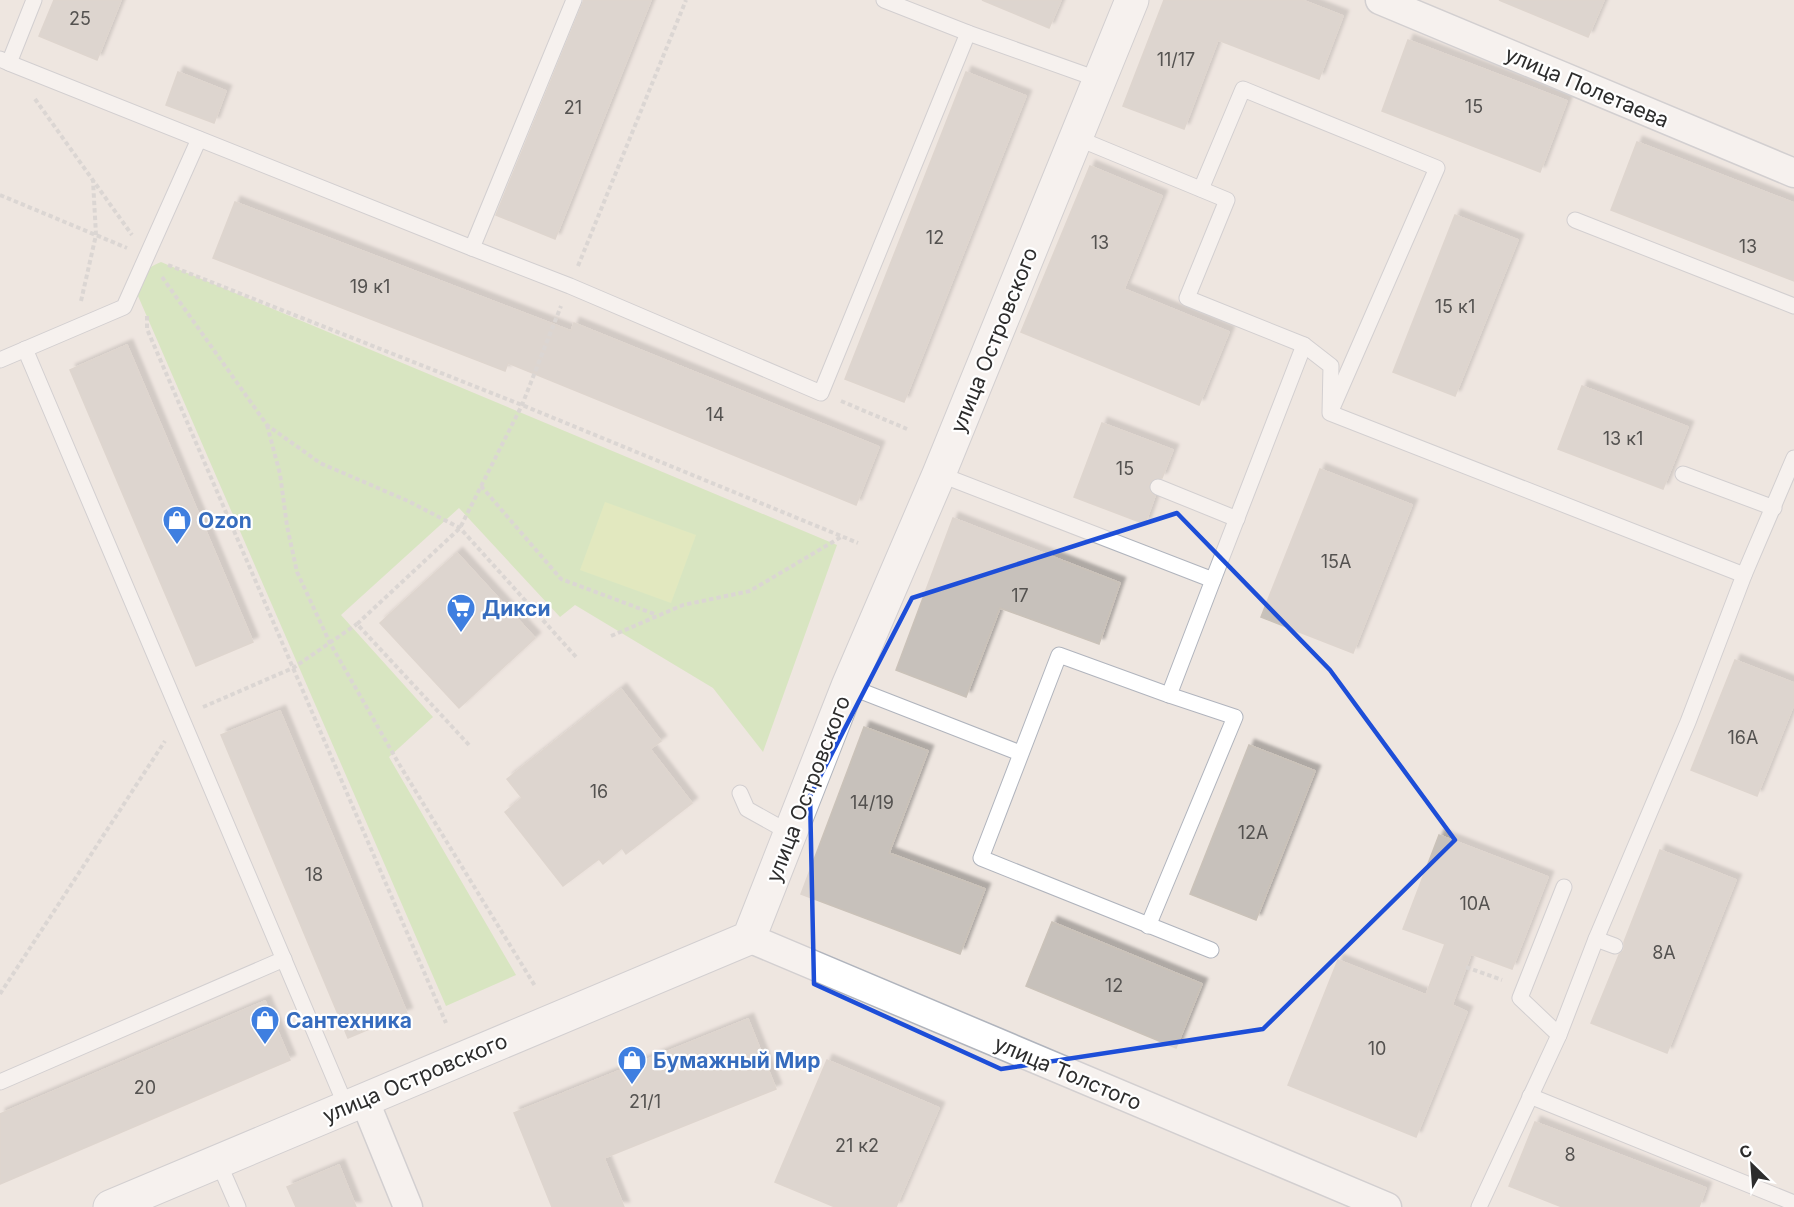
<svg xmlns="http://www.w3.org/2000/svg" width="1794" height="1207" font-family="Inter,sans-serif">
  <defs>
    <filter id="shadow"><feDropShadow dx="5.5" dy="-5.5" stdDeviation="1.5" flood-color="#0004"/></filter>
  </defs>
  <rect width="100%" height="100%" fill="#eee6e0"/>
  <!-- green -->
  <path fill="#bde59c" d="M161 262 837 545 763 752 713 688 575 605 560 617 459 508 341 615 433 717 389 757 516 975 446 1006 138 296C142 277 141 270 161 262Z"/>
  <!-- pitch -->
  <path fill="#d2ec98" d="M605 502 696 535 671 603 580 570Z"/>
  <!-- building -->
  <g fill="#c7c1bb" stroke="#cac2b9" stroke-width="1.5" filter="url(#shadow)">
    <path d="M54 0H121L97 60 39 36Z"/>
    <path d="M584 0H651L555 239 496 215Z"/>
    <path d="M982 0H1061L1049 28Z"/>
    <path d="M1164 0H1302L1343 16 1319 79 1218 40 1184 129 1123 106Z"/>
    <path d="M1499 0H1604L1588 37Z"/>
    <path d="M1408 40 1567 101 1540 172 1382 111Z"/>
    <path d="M178 72 226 91 214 123 166 105Z"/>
    <path d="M966 72 1026 96 904 402 845 379Z"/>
    <path d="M1637 142 1794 203V281L1611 210Z"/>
    <path d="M1090 166 1162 196 1124 289 1229 332 1199 405 1021 332Z"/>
    <path d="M235 202 571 331 574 323 879 447 856 505 508 363 505 371 213 258Z"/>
    <path d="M1455 215 1518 240 1455 396 1393 372Z"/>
    <path d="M127 345 253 642 196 666 70 370Z"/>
    <path d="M1582 386 1688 427 1663 489 1558 449Z"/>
    <path d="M1102 423 1173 450 1162 478 1153 479 1149 484 1150 492 1155 496 1145 524 1074 497Z"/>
    <path d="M1320 469 1412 505 1353 653 1261 617Z"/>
    <path d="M953 518 1120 583 1099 644 1000 608 966 697 896 670Z"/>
    <path d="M457 553 535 638 459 708 380 623Z"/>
    <path d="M1735 660 1794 683V704L1757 796 1691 770Z"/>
    <path d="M621 689 661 741 650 749 692 803 626 854 622 848 603 864 599 859 563 886 505 812 522 798 507 779Z"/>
    <path d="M280 711 407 1013 348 1038 221 735Z"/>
    <path d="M864 727 928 751 889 853 985 889 960 954 801 894Z"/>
    <path d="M1249 745 1315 771 1256 920 1190 894Z"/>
    <path d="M1439 835 1548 877 1512 969 1471 954 1452 1005 1467 1012 1416 1137 1288 1085 1338 960 1426 995 1445 944 1403 929Z"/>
    <path d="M1660 850 1736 880 1667 1053 1591 1023 1619 955 1624 950V942Z"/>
    <path d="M1052 922 1202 984 1176 1048 1026 986Z"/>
    <path d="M265 1001 290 1060 0 1184V1114Z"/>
    <path d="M748 1019 776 1089 604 1158 624 1207H552L514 1113Z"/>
    <path d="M827 1060 939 1108 896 1207H835L775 1182Z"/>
    <path d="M1535 1122 1706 1188 1699 1207H1562L1509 1186Z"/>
    <path d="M339 1165 356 1207H296L287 1187Z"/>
  </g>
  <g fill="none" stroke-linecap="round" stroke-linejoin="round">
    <!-- service casing -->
    <g stroke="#b0b4bd" stroke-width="17">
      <g id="service">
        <path d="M884 0 968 33 1100 80"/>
        <path d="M0 59 9 63 34 0"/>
        <path d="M9 63 472 248 574 0"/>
        <path d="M1077 138 1227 200 1187 298 1304 345 1331 366 1330 413 1744 575"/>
        <path d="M1201 189 1243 89 1437 168 1333 406"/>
        <path d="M1575 220 1794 306"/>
        <path d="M472 248 570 286 821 393 968 33"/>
        <path d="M25 349 346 1106"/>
        <path d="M0 360 124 307 199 139"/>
        <path d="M939 474 1213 580 1304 345"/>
        <path d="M1683 474 1774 508"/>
        <path d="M1158 487 1237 519"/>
        <path d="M848 686 1020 753"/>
        <path d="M740 793 747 809 790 833"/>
        <path d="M1148 926 1235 717 1169 695"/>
        <path d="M1596 939 1615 946"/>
        <path d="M1211 950 981 858 1059 655 1169 695 1213 580"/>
        <path d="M1559 1035 1520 998 1564 887"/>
        <path d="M0 1082 284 959"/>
        <path d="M1530 1096 1794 1203"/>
        <path d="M218 1161 238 1207"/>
        <path d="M1479 1207 1559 1035 1596 939 1688 722 1744 575 1794 458"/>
      </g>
    </g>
    <!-- minor casing -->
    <g stroke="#b0b4bd" stroke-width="31">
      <g id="minor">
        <path d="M1380 0 1794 173"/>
        <path d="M749 938 1387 1207"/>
        <path d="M364 1099 408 1207"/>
      </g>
    </g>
    <!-- tertiary casing -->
    <g stroke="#b0b4bd" stroke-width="35">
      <path id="tertiary" d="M110 1207 749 938 848 686 939 474 1132 0"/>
    </g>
    <!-- path -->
    <g stroke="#c4c4c4" stroke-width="4" stroke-dasharray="4.5 3" stroke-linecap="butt">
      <path d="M35 99 132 235"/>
      <path d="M0 195 127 248"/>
      <path d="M168 265 522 405 858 543"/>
      <path d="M578 266 686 0"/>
      <path d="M162 277 267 425 320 463 408 501 460 528 577 658"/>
      <path d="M81 301 96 235 93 181"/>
      <path d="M147 316V329L446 1023"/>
      <path d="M841 401 907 429"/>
      <path d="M267 425 280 474 287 526 297 572 330 643 399 764 535 986"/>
      <path d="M481 486 561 579 657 615"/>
      <path d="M611 636 683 605 750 591 841 537"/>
      <path d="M203 707 293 668 357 624"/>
      <path d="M469 745 357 624 460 528 522 405 561 306"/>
      <path d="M1466 967 1502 980"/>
      <path d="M0 994 165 741"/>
    </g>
    <!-- service -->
    <use href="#service" stroke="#fff" stroke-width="15"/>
    <!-- minor -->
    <use href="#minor" stroke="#fff" stroke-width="28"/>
    <!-- tertiary -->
    <use href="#tertiary" stroke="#fff" stroke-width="33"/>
  </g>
  <!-- marked area -->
  <path d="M0 0H1794V1207H0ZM1177 513 1330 670 1455 840 1263 1029 1001 1069 814 984 810 796 912 598Z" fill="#eee6e0" fill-opacity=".55" fill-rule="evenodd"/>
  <path fill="none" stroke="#1d4ed8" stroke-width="4.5" stroke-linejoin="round" d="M1177 513 1330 670 1455 840 1263 1029 1001 1069 814 984 810 796 912 598Z"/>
  <!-- icons -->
  <defs>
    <g id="shop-pin" transform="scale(1.5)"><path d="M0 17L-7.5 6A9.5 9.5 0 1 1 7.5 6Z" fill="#3f7fe0" stroke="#fff"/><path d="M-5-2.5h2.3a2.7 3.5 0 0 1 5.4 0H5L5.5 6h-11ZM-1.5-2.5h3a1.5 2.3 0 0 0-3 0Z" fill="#fff"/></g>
    <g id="supermarket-pin" transform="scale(1.5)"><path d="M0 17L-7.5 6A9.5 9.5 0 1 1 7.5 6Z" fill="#3f7fe0" stroke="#fff"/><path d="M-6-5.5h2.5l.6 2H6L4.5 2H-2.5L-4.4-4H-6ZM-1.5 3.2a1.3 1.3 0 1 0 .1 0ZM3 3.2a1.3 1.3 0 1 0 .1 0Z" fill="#fff"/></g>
  </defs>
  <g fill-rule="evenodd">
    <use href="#shop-pin" x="177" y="520"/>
    <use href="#supermarket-pin" x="461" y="608"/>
    <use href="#shop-pin" x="265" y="1020"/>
    <use href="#shop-pin" x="632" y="1060"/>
  </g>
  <g text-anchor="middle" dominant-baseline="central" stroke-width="4.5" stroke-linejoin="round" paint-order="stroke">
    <!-- number labels -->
    <g font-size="18" fill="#545250">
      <text x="80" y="18">25</text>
      <text x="1176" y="59">11/17</text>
      <text x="1474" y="106">15</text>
      <text x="573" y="107">21</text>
      <text x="935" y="237">12</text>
      <text x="1100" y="242">13</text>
      <text x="1748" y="246">13</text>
      <text x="370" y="286">19 к1</text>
      <text x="1455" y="306">15 к1</text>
      <text x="715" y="414">14</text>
      <text x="1623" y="438">13 к1</text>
      <text x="1125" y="468">15</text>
      <text x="1336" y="561">15А</text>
      <text x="1020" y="595">17</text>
      <text x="1743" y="737">16А</text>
      <text x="599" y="791">16</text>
      <text x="872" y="802">14/19</text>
      <text x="1253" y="832">12А</text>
      <text x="314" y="874">18</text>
      <text x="1475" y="903">10А</text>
      <text x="1664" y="952">8А</text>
      <text x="1114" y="985">12</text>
      <text x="1377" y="1048">10</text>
      <text x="145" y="1087">20</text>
      <text x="645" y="1101">21/1</text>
      <text x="857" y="1145">21 к2</text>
      <text x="1570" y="1154">8</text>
    </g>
    <!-- street labels -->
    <g font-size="21" fill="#2d2d2d" stroke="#fff">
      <text transform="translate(1587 87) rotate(23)">улица Полетаева</text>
      <text transform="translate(994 340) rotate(-68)">улица Островского</text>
      <text transform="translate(808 789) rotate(-69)">улица Островского</text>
      <text transform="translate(1068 1073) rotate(23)">улица Толстого</text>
      <text transform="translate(415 1078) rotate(-23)">улица Островского</text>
    </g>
    <!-- shop labels -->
    <g font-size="21" font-weight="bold" fill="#366cbe" stroke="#fff" text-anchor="start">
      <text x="198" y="520">Ozon</text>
      <text x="482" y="608">Дикси</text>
      <text x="286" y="1020">Сантехника</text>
      <text x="653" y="1060">Бумажный Мир</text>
    </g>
  </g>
  <!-- north arrow -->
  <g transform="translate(1752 1165) rotate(335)" stroke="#ffffff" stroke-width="4.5" paint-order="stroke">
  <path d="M0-4.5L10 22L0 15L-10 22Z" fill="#2d2d2d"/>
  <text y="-9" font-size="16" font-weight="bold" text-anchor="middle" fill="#2d2d2d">С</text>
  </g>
</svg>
